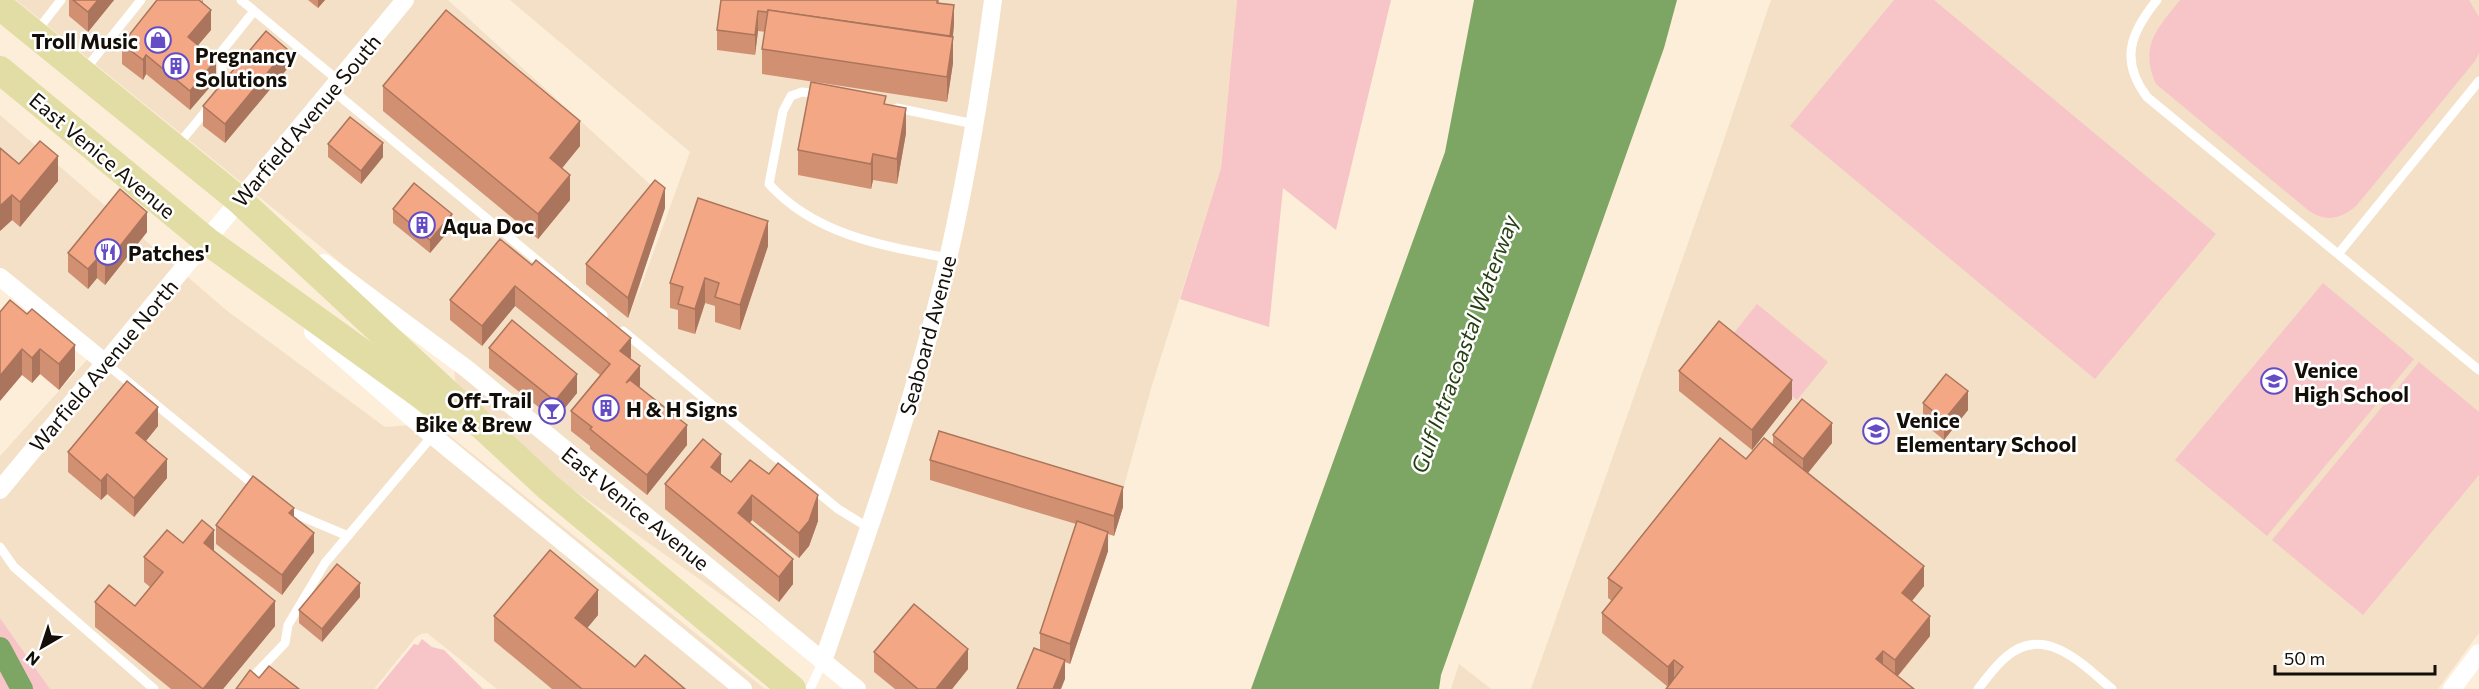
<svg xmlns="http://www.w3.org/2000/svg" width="2479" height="689" font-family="Commissioner,sans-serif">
  <rect width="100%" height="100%" fill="#fdeed9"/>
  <!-- built -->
  <g fill="#f3e0c6">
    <path d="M16 0H448L665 198 635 303 690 152 510 0H1237L1221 168 1152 385 1107 547 1057 689H854L550 473 456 385 452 353Z"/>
    <path d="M1771 0H2479V633L2438 689H1531L1712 175Z"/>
    <path d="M0 115 226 310 385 427 434 423 765 689H497L427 633 421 634 416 637 374 689H50L0 618V456L94 352 0 276Z"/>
    <path d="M1459 664 1491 689H1451Z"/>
  </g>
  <!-- green -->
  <g fill="#f7c5c7">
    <path d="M1237 0H1391L1336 230 1283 188 1269 327 1180 299 1221 168Z"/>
    <path d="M1894 0H1934L2216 234 2095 379 1790 126Z"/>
    <path d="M2180 0H2469L2479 17V53L2475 61 2357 205C2341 219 2326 223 2308 210L2156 84C2139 46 2157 29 2180 0Z"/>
    <path d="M2323 283 2414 359 2267 536 2175 460Z"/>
    <path d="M1757 304 1828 362 1797 400 1726 343Z"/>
    <path d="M2419 362 2479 412V475L2363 615 2272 540Z"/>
    <path d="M0 618 50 689H0Z"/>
    <path d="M422 639 432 647 444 650 483 689H377L414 644 418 645Z"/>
  </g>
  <!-- water -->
  <path fill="#7da563" d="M1474 0H1677L1664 48 1441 675 1439 689H1251L1445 152Z"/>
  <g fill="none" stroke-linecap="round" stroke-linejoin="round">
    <!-- canal -->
    <path stroke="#7da563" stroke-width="22" d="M0 648 22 689"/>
    <!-- lane -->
    <g stroke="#fff" stroke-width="9">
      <path d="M241 0 339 81"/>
      <path d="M2157 0C2131 32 2119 60 2147 97L2479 370"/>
      <path d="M36 32 61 0"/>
      <path d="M84 71 141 0"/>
      <path d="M331 89 603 315"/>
      <path d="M220 92 222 90V51L254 11"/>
      <path d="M819 94 802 92 791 96 783 111 769 184C815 235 883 246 948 258"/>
      <path d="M897 108 974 124"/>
      <path d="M177 146 210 106"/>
      <path d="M2339 253 2479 81"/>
      <path d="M623 331 838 509 869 528"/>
      <path d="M104 362 259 489"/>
      <path d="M284 509 348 536"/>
      <path d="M0 547 14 567 154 689"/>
      <path d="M241 689 285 643 288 625 325 563 433 435"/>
      <path d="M810 689 823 661"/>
      <path d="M1978 689C1987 678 1995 666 2006 657 2045 623 2083 665 2112 689"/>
    </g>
    <!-- street -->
    <g stroke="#fff" stroke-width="18">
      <path d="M324 263 467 369 857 689"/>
      <path d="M0 277 104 362"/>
      <path d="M313 332 427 431 743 689"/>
      <path d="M0 490 405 0"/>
      <path d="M823 661C863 547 903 433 934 316 961 213 979 106 993 0"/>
      <path d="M2452 689 2479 653"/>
    </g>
    <!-- primary -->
    <g stroke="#e2dda5" stroke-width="28">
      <path d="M0 6 239 200 548 487 792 689"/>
      <path d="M0 70 207 241 446 413"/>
    </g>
  </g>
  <!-- wall -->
  <g fill="#d19072">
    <path d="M69 0H114L88 32 69 16Z"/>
    <path d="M203 0V3L211 30 198 45 216 80 190 110 146 74 143 80 122 64V44Z"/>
    <path d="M308 0H325L318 8Z"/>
    <path d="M721 0H939V3L954 24 953 37V63L947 102 762 74V49L765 32 758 31 755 55 717 50V30Z"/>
    <path d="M287 69 225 143 203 126V106Z"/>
    <path d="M383 86 580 146 562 168 570 200 538 239 383 111Z"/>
    <path d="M886 105 906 133 897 184 873 180 871 189 798 175V150Z"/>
    <path d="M328 144 383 157 361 184 328 157Z"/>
    <path d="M19 164 58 181 20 227 12 220 0 231Z"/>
    <path d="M665 208 628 318 586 284V264Z"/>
    <path d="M393 209 452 227 430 253 393 223Z"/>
    <path d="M147 232 105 285 97 278 88 289 68 272V253Z"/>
    <path d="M500 239 631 357 630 358 640 386 639 387 687 445 647 495 590 449V446L571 431V411L600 375 515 306 482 346 450 320V300Z"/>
    <path d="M768 246 740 330 715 322V306L705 303 695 334 678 329V310L670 308V283Z"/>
    <path d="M10 300 75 370 59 390 40 374 32 383 22 375Z"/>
    <path d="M489 348 577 393 555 420 489 368Z"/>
    <path d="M1679 371 1792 399 1752 450 1679 391Z"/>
    <path d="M1923 403 1968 410 1944 440 1923 423Z"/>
    <path d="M158 426 146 441 167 478 134 517 107 494 101 500 68 472V452Z"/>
    <path d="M1773 435 1832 443 1808 473 1924 586 1912 601 1930 636 1898 676 1668 687 1602 633V613L1612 601 1608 598V578L1746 459 1773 445Z"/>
    <path d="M930 460 1123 507 1114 536 1108 534V551L1070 664 1065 662V679L1040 650V633L1076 524 930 480Z"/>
    <path d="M721 475 731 482 818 521 809 546 799 558 752 520 750 523 793 584 779 602 665 509V484Z"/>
    <path d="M294 517 314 552 282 595 216 544V525Z"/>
    <path d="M183 543 214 551 275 626 223 689H171L95 627V602L135 606 150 587 144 582V557Z"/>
    <path d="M360 597 322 642 299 623V610Z"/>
    <path d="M598 615 587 628 635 667 685 689H552L494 641V616Z"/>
    <path d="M874 652 968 669 952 689H895L874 672Z"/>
  </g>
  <!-- shaded-wall -->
  <g fill="#aa755c">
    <path d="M98 0H114L88 32V12Z"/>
    <path d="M318 0H325L318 8Z"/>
    <path d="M954 5V24L951 53 953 37V63L947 102V77L950 55V36Z"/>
    <path d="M211 10V30L188 57V37Z"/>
    <path d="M758 11V31L755 55V35Z"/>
    <path d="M287 49V69L225 143V124Z"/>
    <path d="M146 55V74L143 80V60Z"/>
    <path d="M216 60V80L190 110V91Z"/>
    <path d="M906 108V133L897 184V159Z"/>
    <path d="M580 121V146L550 183V158Z"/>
    <path d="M383 143V157L361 184V171Z"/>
    <path d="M873 154V180L871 189V164Z"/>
    <path d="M58 156V181L20 227V202Z"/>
    <path d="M570 175V200L538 239V214Z"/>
    <path d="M665 188V208L628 318V298Z"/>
    <path d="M12 195V220L0 231V206Z"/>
    <path d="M147 212V232L105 285V265Z"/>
    <path d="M452 214V227L430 253V240Z"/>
    <path d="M768 221V246L740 330V305Z"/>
    <path d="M97 259V278L88 289V269Z"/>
    <path d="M705 278V303L695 334V309Z"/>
    <path d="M515 286V306L482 346V326Z"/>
    <path d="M631 338V357L620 370V351Z"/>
    <path d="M75 345V370L59 390V364Z"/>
    <path d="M22 349V375L0 401V376Z"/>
    <path d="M40 349V374L32 383V358Z"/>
    <path d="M640 366V386L626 403V383Z"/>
    <path d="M577 374V393L555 420V401Z"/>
    <path d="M1792 380V399L1752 450V430Z"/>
    <path d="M1968 391V410L1944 440V420Z"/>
    <path d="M158 407V426L136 453V433Z"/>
    <path d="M1832 423V443L1803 479V459Z"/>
    <path d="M687 425V445L647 495V475Z"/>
    <path d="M721 454V479L711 467Z"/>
    <path d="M167 459V478L134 517V498Z"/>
    <path d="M107 474V494L101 500V481Z"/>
    <path d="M1123 487V507L1114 536V516Z"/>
    <path d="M752 495V520L738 538V513Z"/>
    <path d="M818 495V521L809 546 799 558V533Z"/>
    <path d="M294 508V527L289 513Z"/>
    <path d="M214 530V555L204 543Z"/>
    <path d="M1108 532V551L1070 664V644Z"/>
    <path d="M314 533V552L282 595V575Z"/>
    <path d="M793 559V584L779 602V577Z"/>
    <path d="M1924 566V586L1902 613V593Z"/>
    <path d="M360 583V597L322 642V629Z"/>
    <path d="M598 590V615L575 643V618Z"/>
    <path d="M275 601V626L223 689H203Z"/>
    <path d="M1930 616V636L1895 679V660Z"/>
    <path d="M968 649V669L952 689H936Z"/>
    <path d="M1883 651V670L1876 659Z"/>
    <path d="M1065 660V679L1061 689H1053Z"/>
    <path d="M1674 660V679L1668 687V667Z"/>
  </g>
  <!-- building -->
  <g fill="#f3a784" stroke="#aa755c" stroke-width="1.5">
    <path d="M73 0H98L88 12Z"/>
    <path d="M157 0H199L211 10 188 37 216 60 190 91 146 55 143 60 122 44Z"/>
    <path d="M721 0H937V3L954 5 950 36 768 10 767 12 758 11 755 35 717 30Z"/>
    <path d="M446 10 580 121 550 158 570 175 538 214 383 86Z"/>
    <path d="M768 10 953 37 947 77 762 49Z"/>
    <path d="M266 31 287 49 225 124 203 106Z"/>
    <path d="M811 82 886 96 884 104 906 108 897 159 873 154 871 164 798 150Z"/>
    <path d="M350 117 383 143 361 171 328 144Z"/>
    <path d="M40 141 58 156 20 202 12 195 0 206V148L19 164Z"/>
    <path d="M655 180 665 188 628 298 586 264Z"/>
    <path d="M414 183 452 214 430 240 393 209Z"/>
    <path d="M120 189 147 212 105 265 97 259 88 269 68 253Z"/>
    <path d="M698 198 768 221 740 305 715 297 719 283 705 278 695 309 678 304 683 287 670 283Z"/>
    <path d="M500 239 532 265 536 260 631 338 620 351 640 366 626 383 630 380 687 425 647 475 590 429 592 427 571 411 610 364 515 286 482 326 450 300Z"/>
    <path d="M10 300 27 314 32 309 75 345 59 364 40 349 32 358 22 349 0 376V312Z"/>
    <path d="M512 320 577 374 555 401 489 348Z"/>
    <path d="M1719 321 1792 380 1752 430 1679 371Z"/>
    <path d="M1946 374 1968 391 1944 420 1923 403Z"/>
    <path d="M127 381 158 407 136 433 167 459 134 498 107 474 101 481 68 452Z"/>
    <path d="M1802 399 1832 423 1803 459 1773 435Z"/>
    <path d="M939 431 1123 487 1114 516 930 460Z"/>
    <path d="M1720 438 1746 459 1764 438 1924 566 1902 593 1930 616 1895 660 1883 651 1876 659 1914 689H1666L1683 667 1674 660 1668 667 1602 613 1622 588 1608 578Z"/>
    <path d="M703 439 721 454 711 467 731 482 750 460 769 474 778 463 818 495 809 521 799 533 752 495 738 513 793 559 779 577 665 484Z"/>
    <path d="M253 476 294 508 289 513 314 533 282 575 216 525Z"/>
    <path d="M202 520 214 530 204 543 275 601 203 689 95 602 109 585 135 606 163 572 144 557 167 530 183 543Z"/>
    <path d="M1077 521 1108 532 1070 644 1040 633Z"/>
    <path d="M550 550 598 590 575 618 635 667 645 655 685 689H582L494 616Z"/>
    <path d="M337 564 360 583 322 629 299 610Z"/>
    <path d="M914 604 968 649 936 689H918L874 652Z"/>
    <path d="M1034 648 1065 660 1053 689H1017Z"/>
    <path d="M269 666 299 689H236L250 670 259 678Z"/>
  </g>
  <!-- icons -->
  <defs>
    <g id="shop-ring" transform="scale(1.35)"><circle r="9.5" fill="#fff" stroke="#634cc5" stroke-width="1.5"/><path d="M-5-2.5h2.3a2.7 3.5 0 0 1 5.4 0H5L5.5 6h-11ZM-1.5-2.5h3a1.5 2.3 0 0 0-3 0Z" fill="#634cc5"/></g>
    <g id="building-ring" transform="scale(1.35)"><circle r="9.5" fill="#fff" stroke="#634cc5" stroke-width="1.5"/><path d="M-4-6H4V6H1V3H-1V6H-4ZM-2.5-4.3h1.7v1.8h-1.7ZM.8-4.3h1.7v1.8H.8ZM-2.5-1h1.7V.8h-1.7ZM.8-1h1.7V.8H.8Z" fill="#634cc5"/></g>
    <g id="restaurant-ring" transform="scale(1.35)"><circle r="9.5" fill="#fff" stroke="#634cc5" stroke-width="1.5"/><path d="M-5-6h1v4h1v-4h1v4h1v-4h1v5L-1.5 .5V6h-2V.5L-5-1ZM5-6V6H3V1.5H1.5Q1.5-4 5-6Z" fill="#634cc5"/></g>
    <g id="school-ring" transform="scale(1.35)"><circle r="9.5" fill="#fff" stroke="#634cc5" stroke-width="1.5"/><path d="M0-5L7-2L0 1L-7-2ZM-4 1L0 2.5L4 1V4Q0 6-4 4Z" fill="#634cc5"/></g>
    <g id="bar-ring" transform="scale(1.35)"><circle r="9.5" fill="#fff" stroke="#634cc5" stroke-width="1.5"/><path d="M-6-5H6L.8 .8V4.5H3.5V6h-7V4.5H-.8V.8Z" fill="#634cc5"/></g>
  </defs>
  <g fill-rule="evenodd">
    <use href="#shop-ring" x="158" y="40"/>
    <use href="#building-ring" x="176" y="66"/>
    <use href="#building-ring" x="422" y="225"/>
    <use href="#restaurant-ring" x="108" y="252"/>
    <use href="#school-ring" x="2274" y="381"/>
    <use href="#building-ring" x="606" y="408"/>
    <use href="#bar-ring" x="552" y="411"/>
    <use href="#school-ring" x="1876" y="431"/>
  </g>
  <g text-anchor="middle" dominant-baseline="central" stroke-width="5" stroke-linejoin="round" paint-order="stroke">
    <!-- poi labels -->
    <g font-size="21" font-weight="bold" fill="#130e07" stroke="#fff" text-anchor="start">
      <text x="138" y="40" text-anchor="end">Troll Music</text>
      <text x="195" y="54">Pregnancy<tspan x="195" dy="24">Solutions</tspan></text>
      <text x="442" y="225">Aqua Doc</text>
      <text x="128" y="252">Patches'</text>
      <text x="2294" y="369">Venice<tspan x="2294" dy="24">High School</tspan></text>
      <text x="532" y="399" text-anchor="end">Off-Trail<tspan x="532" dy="24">Bike &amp; Brew</tspan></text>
      <text x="626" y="408">H &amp; H Signs</text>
      <text x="1896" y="419">Venice<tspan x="1896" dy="24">Elementary School</tspan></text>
    </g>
    <!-- street labels -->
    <g font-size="21" fill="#130e07" stroke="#fff">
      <text transform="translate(306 120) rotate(-50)">Warfield Avenue South</text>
      <text transform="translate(103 155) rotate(40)">East Venice Avenue</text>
      <text transform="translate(927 335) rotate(-75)">Seaboard Avenue</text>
      <text transform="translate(103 365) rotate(-50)">Warfield Avenue North</text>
      <text transform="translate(636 508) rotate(39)">East Venice Avenue</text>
    </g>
    <!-- water labels -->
    <g font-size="22" font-style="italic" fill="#253f10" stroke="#fff">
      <text transform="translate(1464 344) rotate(-70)">Gulf Intracoastal Waterway</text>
    </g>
  </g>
  <!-- north arrow -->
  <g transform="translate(42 647) rotate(219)" stroke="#ffffff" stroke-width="4.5" paint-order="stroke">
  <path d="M0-4.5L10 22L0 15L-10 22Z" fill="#130e07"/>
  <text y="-9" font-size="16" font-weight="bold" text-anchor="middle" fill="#130e07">N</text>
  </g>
  <!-- scale -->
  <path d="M2275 665v9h160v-9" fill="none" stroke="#130e07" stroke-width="3"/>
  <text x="2284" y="665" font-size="18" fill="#130e07" stroke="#ffffff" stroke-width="4.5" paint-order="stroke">50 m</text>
</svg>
